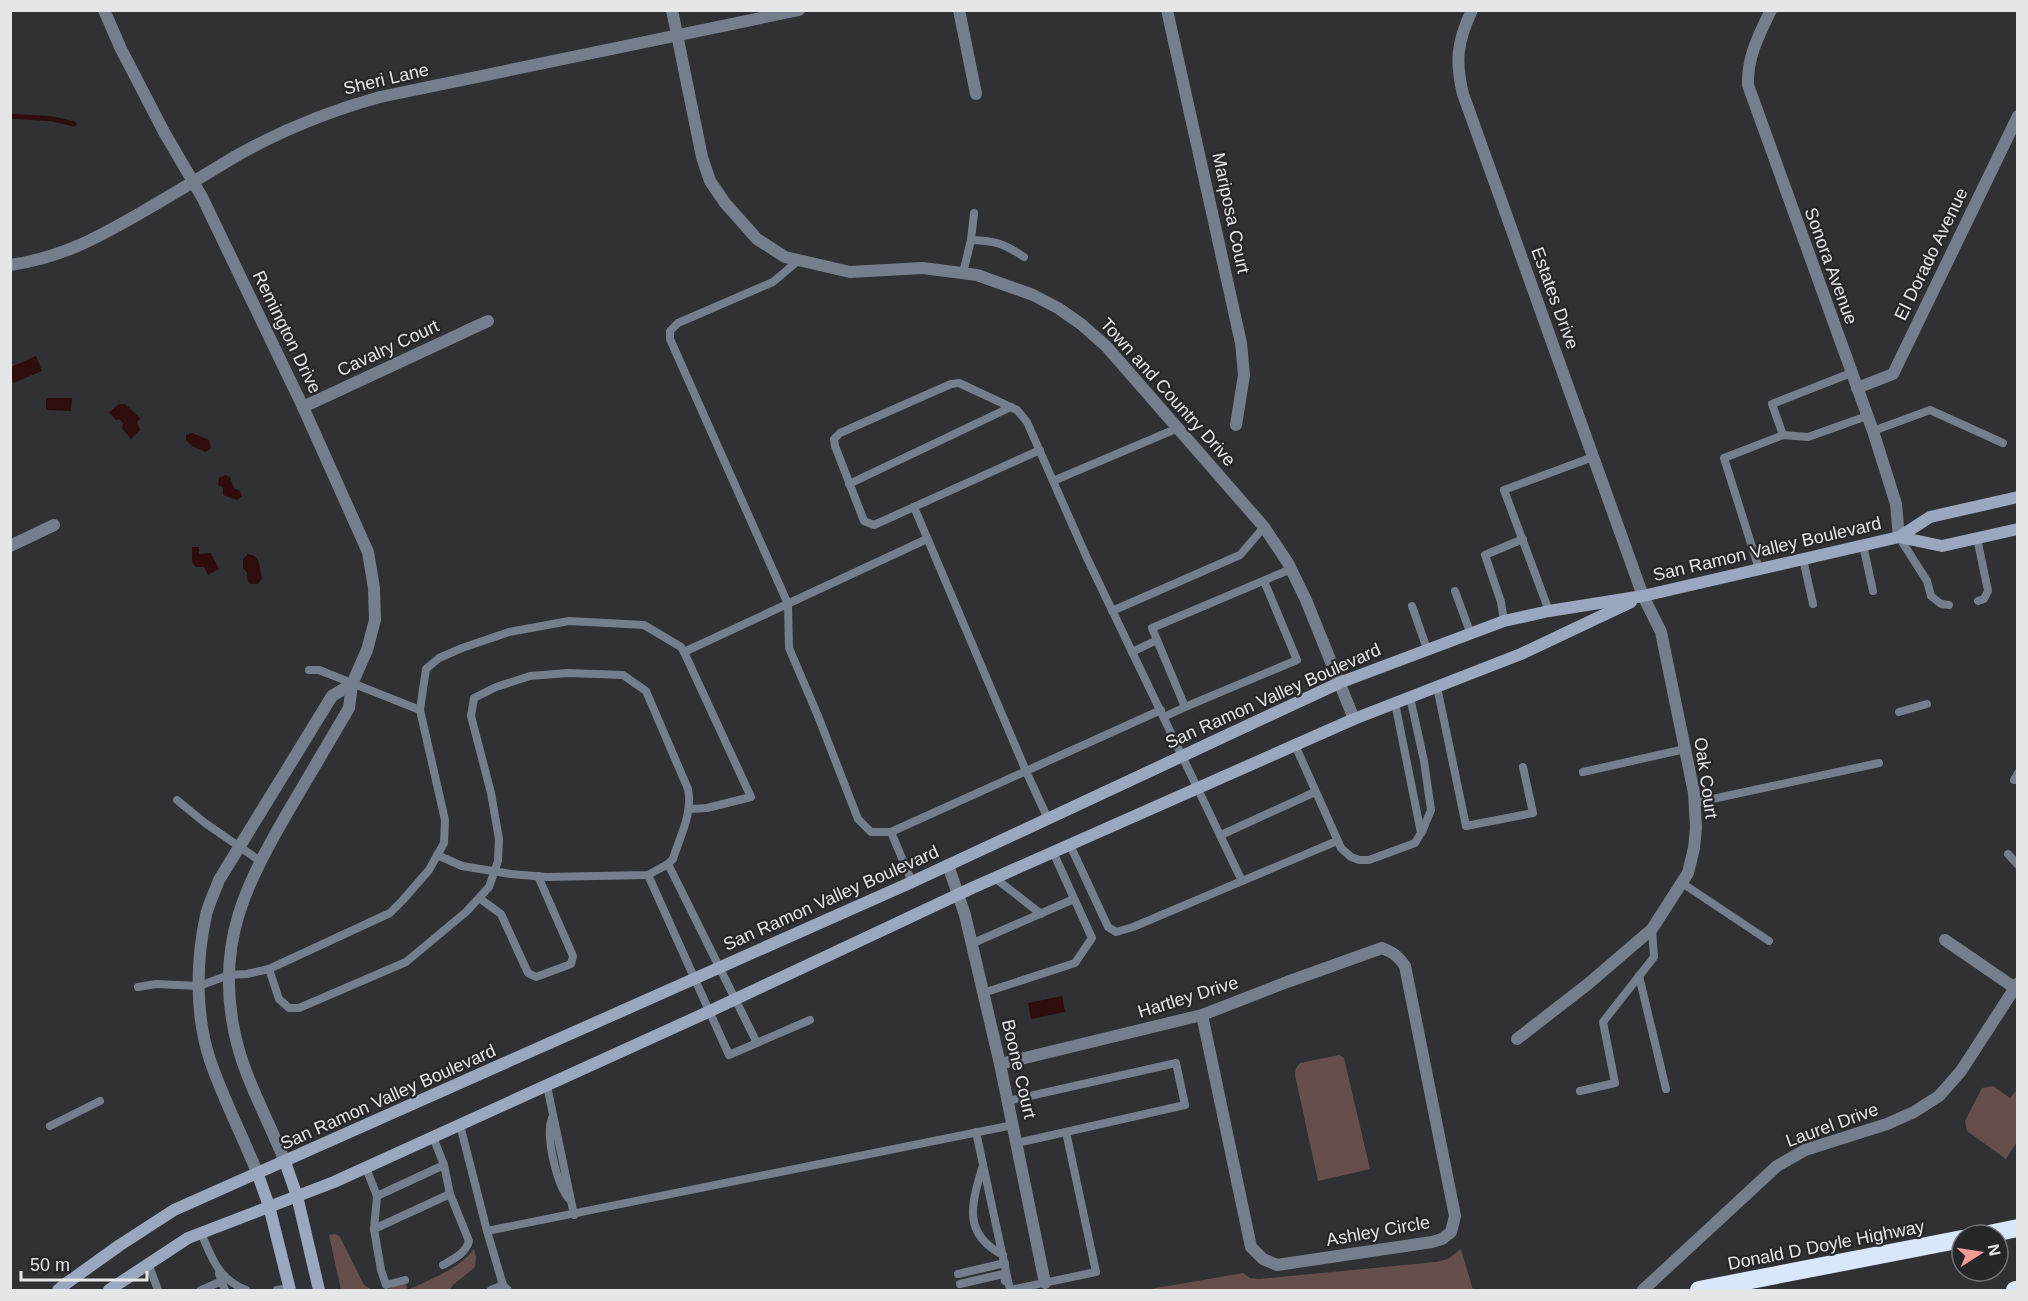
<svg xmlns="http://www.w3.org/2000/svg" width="2028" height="1301" font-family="Helvetica,sans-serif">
  <rect width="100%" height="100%" fill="#2f3134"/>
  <!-- green -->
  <g fill="#664e4c">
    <path d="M1339 1055 1344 1058 1370 1169 1318 1181 1295 1075 1296 1068 1300 1063Z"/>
    <path d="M1993 1086 2010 1098 2015 1092H2017V1142L2006 1159 1967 1131 1965 1121 1982 1088Z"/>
    <path d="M336 1234 340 1237 364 1285 372 1290H341L329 1235Z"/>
    <path d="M474 1249 476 1257 475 1267 453 1285 450 1290H384L405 1283 408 1290C432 1278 458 1270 474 1249Z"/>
    <path d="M1461 1249 1473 1290H1145L1243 1273 1250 1278 1259 1279 1436 1262 1448 1259Z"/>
  </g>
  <!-- water -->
  <g fill="#2e0d0c">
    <path d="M36 356 42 371 13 383 11 377V367Z"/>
    <path d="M46 398H72L71 411 46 410Z"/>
    <path d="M119 404H125L140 418 137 422 140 430 131 439 122 428 123 423 119 419 116 420 109 412Z"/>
    <path d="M192 433 209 440 211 448 206 452 192 446 186 440V435Z"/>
    <path d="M225 475 230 477 234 488 240 491 242 496 237 500 223 495V488L218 485 219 478Z"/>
    <path d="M192 547H199V554L211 553 219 569 208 575 204 567H196L192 562Z"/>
    <path d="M248 554C261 555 259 568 262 578L258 584H251L248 581 247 573 243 568V559Z"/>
    <path d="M1062 996 1065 1012 1031 1019 1028 1003Z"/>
  </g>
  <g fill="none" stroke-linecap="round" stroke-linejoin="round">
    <!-- stream -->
    <path stroke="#2e0d0c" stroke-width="5" d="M10 116 53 119 74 124"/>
    <!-- service -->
    <g stroke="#747e8c" stroke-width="8">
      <path d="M971 240C996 241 1003 243 1024 257"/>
      <path d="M799 260 773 282 678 323 670 331V339L788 604 789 648 818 716 858 819 871 832H891"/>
      <path d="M963 273 971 240 974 213"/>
      <path d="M1873 431 1930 410 2003 443"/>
      <path d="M1783 435 1772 404 1851 373"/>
      <path d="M1040 450 874 525 864 521 835 446 834 439 840 433 951 384 959 383 1017 410 1027 422 1087 558 1242 881"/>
      <path d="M1053 481 1178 428"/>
      <path d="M849 484 1011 407"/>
      <path d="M914 507 1026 771 1048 819"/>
      <path d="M1899 537 1927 581 1931 596 1941 604 1949 605"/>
      <path d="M1977 538 1988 591 1984 599 1978 601"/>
      <path d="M1863 545 1873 591"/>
      <path d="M1803 559 1813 604"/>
      <path d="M1759 569 1724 458 1783 435 1808 437 1867 416"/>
      <path d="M1264 581 1297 660 1185 707 1152 628 1291 569"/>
      <path d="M1455 591 1470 632"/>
      <path d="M1412 606 1427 649"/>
      <path d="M1112 611 1240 555 1264 527"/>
      <path d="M1549 611 1504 490 1593 457"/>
      <path d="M1504 621 1501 602 1485 555 1523 539"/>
      <path d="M684 652 927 539"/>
      <path d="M1132 652 1157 640"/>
      <path d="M309 670H319L420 710"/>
      <path d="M1437 687 1466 826 1533 813 1523 767"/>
      <path d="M1410 697 1424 761 1431 810 1422 832"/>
      <path d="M1899 712 1927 704"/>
      <path d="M1164 717 1185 707"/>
      <path d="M1295 745 1341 848 1351 857 1359 860H1369L1415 843 1421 833 1395 703"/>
      <path d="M1583 772 1685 749"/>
      <path d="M2018 773 2014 780 2018 779"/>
      <path d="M177 800 205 823 260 861"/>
      <path d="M1694 803 1879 763"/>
      <path d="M1221 835 1315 792"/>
      <path d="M1070 845 1108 927 1116 932 1133 927 1337 841"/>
      <path d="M2008 854 2018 865"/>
      <path d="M668 864 757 1043"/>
      <path d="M648 875 729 1055 810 1020"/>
      <path d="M995 878 1041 914"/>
      <path d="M912 882 891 832 1161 710"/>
      <path d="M1682 883 1769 941"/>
      <path d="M479 898 501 914 528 973 536 977 571 964 573 956 538 876"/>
      <path d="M971 944 1074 899"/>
      <path d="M269 969 279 999 289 1008H299L406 962 466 912 489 887 498 861 499 839 491 793 471 716 474 698 496 687 530 676 568 673 623 675 646 691 688 789C693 813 680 836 673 859L668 864 648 875 546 877 511 874 462 866 437 855"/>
      <path d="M1639 976 1666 1089"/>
      <path d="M138 987 156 984 199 986 229 975 247 974 269 969 390 913 402 901 429 870 444 843 445 820 420 710 426 669 439 658 462 648 509 632 569 621 644 625 681 647 684 652 751 797 707 808 690 809"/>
      <path d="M983 993 1075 963 1092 938 1053 852"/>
      <path d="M547 1086 574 1215"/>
      <path d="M1580 1091 1615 1083 1603 1022 1654 957 1652 929"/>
      <path d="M1008 1101 1176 1063 1185 1105 1017 1143"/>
      <path d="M552 1118C545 1136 557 1185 569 1199"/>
      <path d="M460 1125 487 1231 503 1285 508 1290"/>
      <path d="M50 1126 100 1101"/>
      <path d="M976 1132 1010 1290"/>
      <path d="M983 1165C972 1203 961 1233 1003 1255"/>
      <path d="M366 1168 377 1196 374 1229 450 1194"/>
      <path d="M377 1196 444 1165 433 1137"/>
      <path d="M374 1229 381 1270 386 1285 405 1280"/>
      <path d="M487 1231 1013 1125"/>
      <path d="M201 1233C212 1258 218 1279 246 1290"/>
      <path d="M148 1263 158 1290"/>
      <path d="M443 1265C454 1259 466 1253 469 1241L450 1194 444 1165"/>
      <path d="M219 1274 225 1290"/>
      <path d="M958 1274 1005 1263"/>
      <path d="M960 1284 1003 1274 1005 1281"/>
      <path d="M201 1290 222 1281"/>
      <path d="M277 1290 289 1288"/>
      <path d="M491 1290 503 1285"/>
      <path d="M1010 1290 1096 1272 1066 1132"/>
    </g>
    <!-- minor -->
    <g stroke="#747e8c" stroke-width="12">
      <path d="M104 10 121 49 164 132 202 197 303 407 368 552 374 588 375 620 367 650 352 684 349 708C329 742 309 776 289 810 246 884 216 942 234 1030 243 1077 268 1118 285 1162"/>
      <path d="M672 10 702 157 710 181 725 203 757 239 785 257 850 272 923 268 977 275 1033 295 1058 308 1081 324 1106 346 1264 527 1288 563 1306 600 1354 719"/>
      <path d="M959 10 976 94"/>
      <path d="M1167 10 1241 343 1244 375 1236 425"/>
      <path d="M1472 10C1457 42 1455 61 1463 94L1643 596 1661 632 1694 793 1696 828 1694 848 1688 873 1652 929 1588 984 1517 1039"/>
      <path d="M1771 10C1759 35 1747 57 1748 85L1873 431 1896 504 1899 537"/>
      <path d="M10 265C60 258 95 239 137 215 170 196 203 176 236 156 282 130 329 111 380 97L799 10"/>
      <path d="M1857 388 1893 374 2018 116"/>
      <path d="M303 407 488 321"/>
      <path d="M10 546 54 525"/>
      <path d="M948 865 965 915 1000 1064 1045 1283"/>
      <path d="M1945 940 2015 988"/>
      <path d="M1000 1064 1202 1015 1287 982 1382 948C1394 953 1398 956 1405 966L1455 1216 1451 1232 1442 1239 1432 1242 1277 1265 1263 1259 1251 1247 1202 1015"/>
      <path d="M258 1175C243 1136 223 1099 210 1060 195 1015 196 961 206 915 209 903 215 891 219 880L332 696 352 684"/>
      <path d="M1643 1290 1777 1166 1805 1150 1887 1124 1914 1112 1939 1096 1961 1071 2018 983"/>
    </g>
    <!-- secondary -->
    <g stroke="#9aa8bf" stroke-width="12">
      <path d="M1899 537 1942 546 2018 529"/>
      <path d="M285 1162 297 1196 319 1290"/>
      <path d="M258 1175 269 1206 290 1290"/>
      <path d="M58 1290 64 1285 120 1245 174 1210 912 882 1339 683 1504 621 1549 611 1643 596 1899 537 1930 517 2018 497"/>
      <path d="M109 1290 188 1238 334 1182 708 1012 972 888 1354 719 1521 654 1631 602"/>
    </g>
    <!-- motorway -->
    <g stroke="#d9e7fc" stroke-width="18">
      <path d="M1984 1235 2018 1228"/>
      <path d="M1699 1290 1962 1239"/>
      <path d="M2015 1290H2018"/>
    </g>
  </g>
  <g text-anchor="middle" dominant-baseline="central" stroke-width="4.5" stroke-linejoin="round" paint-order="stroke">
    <!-- street labels -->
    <g font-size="18" fill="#e4e6e8" stroke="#26272a">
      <text transform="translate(386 79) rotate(-13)">Sheri Lane</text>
      <text transform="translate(1231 213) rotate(78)">Mariposa Court</text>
      <text transform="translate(1931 254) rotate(-64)">El Dorado Avenue</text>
      <text transform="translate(1831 266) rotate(70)">Sonora Avenue</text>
      <text transform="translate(1555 298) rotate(70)">Estates Drive</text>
      <text transform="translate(287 332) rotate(64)">Remington Drive</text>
      <text transform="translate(388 348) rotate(-25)">Cavalry Court</text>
      <text transform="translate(1168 392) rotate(48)">Town and Country Drive</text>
      <text transform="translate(1767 549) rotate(-13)">San Ramon Valley Boulevard</text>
      <text transform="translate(1273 696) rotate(-24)">San Ramon Valley Boulevard</text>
      <text transform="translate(1706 778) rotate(82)">Oak Court</text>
      <text transform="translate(831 898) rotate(-24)">San Ramon Valley Boulevard</text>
      <text transform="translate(1188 997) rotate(-17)">Hartley Drive</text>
      <text transform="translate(1019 1069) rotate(77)">Boone Court</text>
      <text transform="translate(388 1097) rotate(-24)">San Ramon Valley Boulevard</text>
      <text transform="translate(1832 1125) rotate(-20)">Laurel Drive</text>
      <text transform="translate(1378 1231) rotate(-10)">Ashley Circle</text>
      <text transform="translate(1826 1245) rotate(-11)">Donald D Doyle Highway</text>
    </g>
  </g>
  <!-- border -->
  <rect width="2028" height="1301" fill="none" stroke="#e4e6e8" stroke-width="24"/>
  <!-- north arrow -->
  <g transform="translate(1980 1253) rotate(78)"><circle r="28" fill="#26272a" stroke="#727376" stroke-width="1.5"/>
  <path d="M0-4.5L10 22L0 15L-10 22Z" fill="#f59b96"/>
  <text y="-9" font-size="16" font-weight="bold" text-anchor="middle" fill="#e4e6e8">N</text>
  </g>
  <!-- scale -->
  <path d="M21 1271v9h126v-9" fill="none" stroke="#e4e6e8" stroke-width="3"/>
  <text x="30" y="1271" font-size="18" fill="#e4e6e8" stroke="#26272a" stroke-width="4.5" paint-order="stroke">50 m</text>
</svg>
